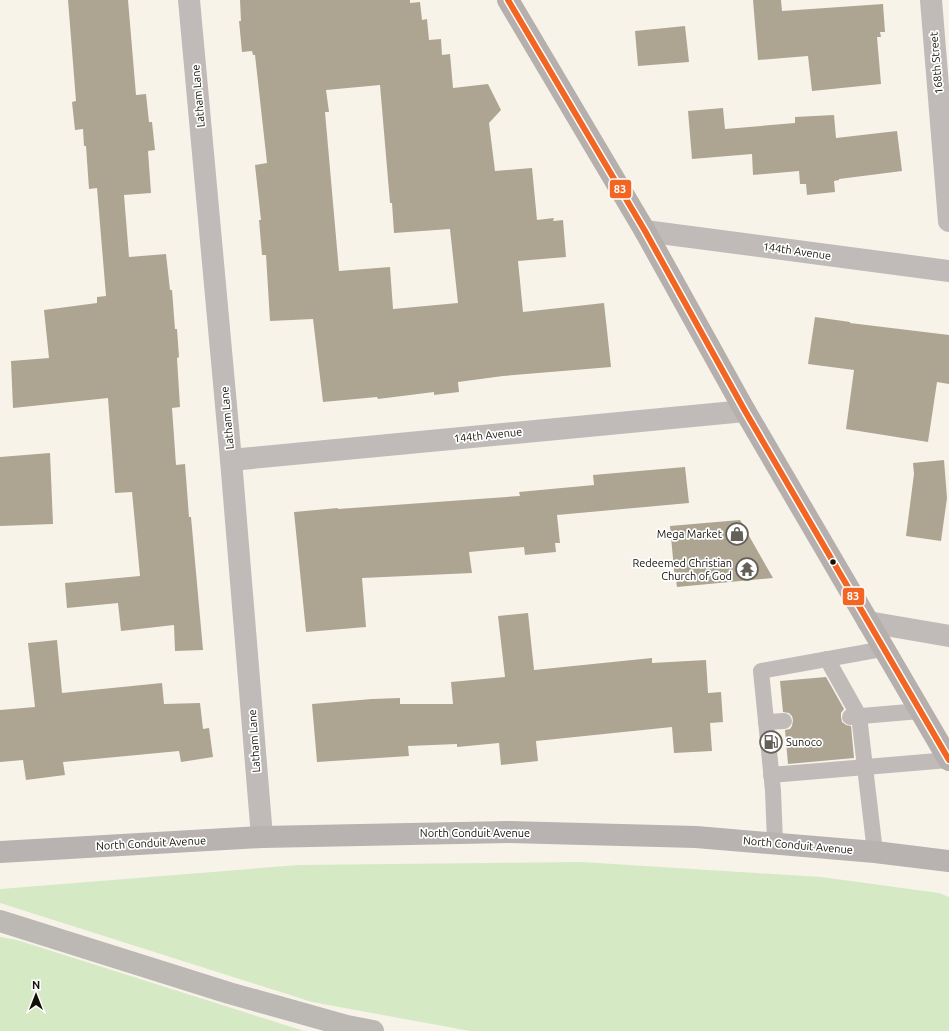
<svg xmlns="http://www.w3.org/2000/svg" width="949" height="1031" font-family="Ubuntu,sans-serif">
  <rect width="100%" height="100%" fill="#f8f3e9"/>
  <!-- green -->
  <g fill="#d5e9c5">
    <path d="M582 862 821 877 939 893 949 897V1031H470L312 1002 0 903V889L298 865Z"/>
    <path d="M0 937 17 940 304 1031H0Z"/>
  </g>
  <!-- building -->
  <g fill="#ada592" fill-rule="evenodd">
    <path d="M68 0H128L136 95 146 94 149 122H152L155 150 148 151 151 193 124 195 129 257 166 254 170 290H172L175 329H177L179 357 177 358 180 407 172 408 176 465 185 464 189 517H191L203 650 175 651 174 625 121 631 118 603 67 608 65 583 140 576 132 492 115 493 108 398 13 408 11 361 49 358 44 310 97 303V297L106 296 97 188 89 189 86 146H84L83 129 75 130 72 102 76 101Z"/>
    <path d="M240 0H410V3L420 2 422 20 427 19 429 40 441 39 442 55 450 54 453 88 488 84 501 110 489 123 495 171 532 168 537 220 554 218 553 221 563 220 566 257 518 261 523 312 604 303 611 367 503 376 458 382 459 392 434 395V392L378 399 377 397 323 402 313 319 270 321 266 255H262L259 220H261L255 165 267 163 255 55H253L252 51 242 52 239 21H241ZM380 85 390 203H392L394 233 450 229 458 303 393 309 390 267 339 271 325 112H329L326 90Z"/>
    <path d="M753 0H781L782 11 883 4 885 32H880L881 37H877L881 84 812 91 808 56 758 60Z"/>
    <path d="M685 26 689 62 638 66 635 31Z"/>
    <path d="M723 108 725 129 795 123V117L834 115 836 138 897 131 902 171 839 179V180L834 181 835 192 807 195 806 184H800L799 171 753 175 752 154 692 159 688 111Z"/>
    <path d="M815 317 850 322V323L949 335V384L937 382 928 442 846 429 854 370 808 364Z"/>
    <path d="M50 453 53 524 0 526V457Z"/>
    <path d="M944 460 947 498 941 541 906 536 914 474 913 463Z"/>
    <path d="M685 467 689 503 557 515 560 543H555L556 552 525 555 524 547 469 552 472 573 362 578 366 627 306 632 294 512 338 508V509L520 496 519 492 594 485 593 475Z"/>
    <path d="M740 520 773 578 677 587 676 580H675L670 526Z"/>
    <path d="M528 613 534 670 652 658V663L706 660 708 693 721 692 723 722 710 723 712 751 674 753 672 727 536 741 538 761 501 765 499 743 457 747V744L408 746 409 756 317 762 312 704 372 699 400 698V704H453L451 682 505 677 498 616Z"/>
    <path d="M57 640 62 693 162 683 164 704 200 703 203 729 209 728 213 757 181 762 179 751 63 762 65 775 26 780 23 760 0 762V710L35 707 28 643Z"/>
    <path d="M826 677 844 709 841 713V717L842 722 846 725 851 726 854 758 788 764 785 730 790 729 792 726 793 720 792 716 789 713 783 712 780 681Z"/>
  </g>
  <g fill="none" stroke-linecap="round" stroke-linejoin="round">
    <!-- service -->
    <g stroke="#c0bbb9" stroke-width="16">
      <path d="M827 659 859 716 875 852"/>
      <path d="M850 717 920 711"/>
      <path d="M766 722 784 721"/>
      <path d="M771 775 949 760"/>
      <path d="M775 842 773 791 761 671 883 649"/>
    </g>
    <!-- minor -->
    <g stroke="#c0bbb9" stroke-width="22">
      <path d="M189 0 231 460 262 837"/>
      <path d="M931 0 949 221"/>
      <path d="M645 231 949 271"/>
      <path d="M231 460 745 411"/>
      <path d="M868 622 949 636"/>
    </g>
    <!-- secondary -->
    <path stroke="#b5b0ae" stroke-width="22" d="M508 0 645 231 745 411 949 760"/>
    <!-- primary -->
    <path stroke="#b8b2b0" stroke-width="22" d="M0 852 262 837 509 832 696 837 875 852 949 861"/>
    <!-- motorway -->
    <path stroke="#bcb8b3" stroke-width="22" d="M0 921 229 993 347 1026 373 1031"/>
    <!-- bus-1 casing -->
    <g stroke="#fff" stroke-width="9">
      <path id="bus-1" d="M508 0 645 231 745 411 949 760"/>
    </g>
    <!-- bus-1 -->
    <use href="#bus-1" stroke="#f26522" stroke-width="6"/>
  </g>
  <!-- icons -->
  <defs>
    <g id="shop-ring" transform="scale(1.15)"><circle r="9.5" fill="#fff" stroke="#646057" stroke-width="1.5"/><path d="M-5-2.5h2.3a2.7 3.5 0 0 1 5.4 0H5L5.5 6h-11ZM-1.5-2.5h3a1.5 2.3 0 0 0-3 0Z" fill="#646057"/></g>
    <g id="temple-ring" transform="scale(1.15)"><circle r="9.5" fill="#fff" stroke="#646057" stroke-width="1.5"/><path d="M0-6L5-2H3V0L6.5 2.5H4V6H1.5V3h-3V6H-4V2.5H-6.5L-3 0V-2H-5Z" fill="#646057"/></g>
    <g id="fuel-ring" transform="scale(1.15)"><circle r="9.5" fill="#fff" stroke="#646057" stroke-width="1.5"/><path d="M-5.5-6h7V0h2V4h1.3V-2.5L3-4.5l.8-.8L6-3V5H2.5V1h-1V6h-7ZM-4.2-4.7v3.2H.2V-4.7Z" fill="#646057"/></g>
  </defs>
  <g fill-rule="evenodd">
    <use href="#shop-ring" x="737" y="534"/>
    <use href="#temple-ring" x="747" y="569"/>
    <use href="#fuel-ring" x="771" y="742"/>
  </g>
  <!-- markers -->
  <circle fill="#141109" stroke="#fff" stroke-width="1.5" cx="833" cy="562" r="3.5"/>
  <g text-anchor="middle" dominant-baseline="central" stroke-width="3.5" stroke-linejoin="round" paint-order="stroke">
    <!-- street labels -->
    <g font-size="11" fill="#141109" stroke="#fff">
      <text transform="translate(936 63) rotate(-95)">168th Street</text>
      <text transform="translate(198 96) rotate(-95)">Latham Lane</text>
      <text transform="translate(797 251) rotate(8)">144th Avenue</text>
      <text transform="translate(227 418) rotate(-95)">Latham Lane</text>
      <text transform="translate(488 435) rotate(-6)">144th Avenue</text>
      <text transform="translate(254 741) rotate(-94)">Latham Lane</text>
      <text x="475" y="833">North Conduit Avenue</text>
      <text transform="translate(151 843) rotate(-3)">North Conduit Avenue</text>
      <text transform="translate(798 845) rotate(5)">North Conduit Avenue</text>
    </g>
    <!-- poi labels -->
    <g font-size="11" fill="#141109" stroke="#fff" text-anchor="end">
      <text x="722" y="534">Mega Market</text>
      <text x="732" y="563">Redeemed Christian<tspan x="732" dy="13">Church of God</tspan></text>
      <text x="786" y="742" text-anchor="start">Sunoco</text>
    </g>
  </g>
  <g stroke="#fff" stroke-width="1.5">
    <rect x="609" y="179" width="23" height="20" rx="4" fill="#f26522"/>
    <rect x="842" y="587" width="23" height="19" rx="4" fill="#f26522"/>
  </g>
  <g font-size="11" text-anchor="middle" font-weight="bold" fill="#fff">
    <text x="620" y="193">83</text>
    <text x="853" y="600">83</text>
  </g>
  <!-- north arrow -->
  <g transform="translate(36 995)" stroke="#ffffff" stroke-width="3" paint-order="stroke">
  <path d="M0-3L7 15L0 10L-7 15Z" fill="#141109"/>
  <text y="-6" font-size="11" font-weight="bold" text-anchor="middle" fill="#141109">N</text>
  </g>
</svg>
